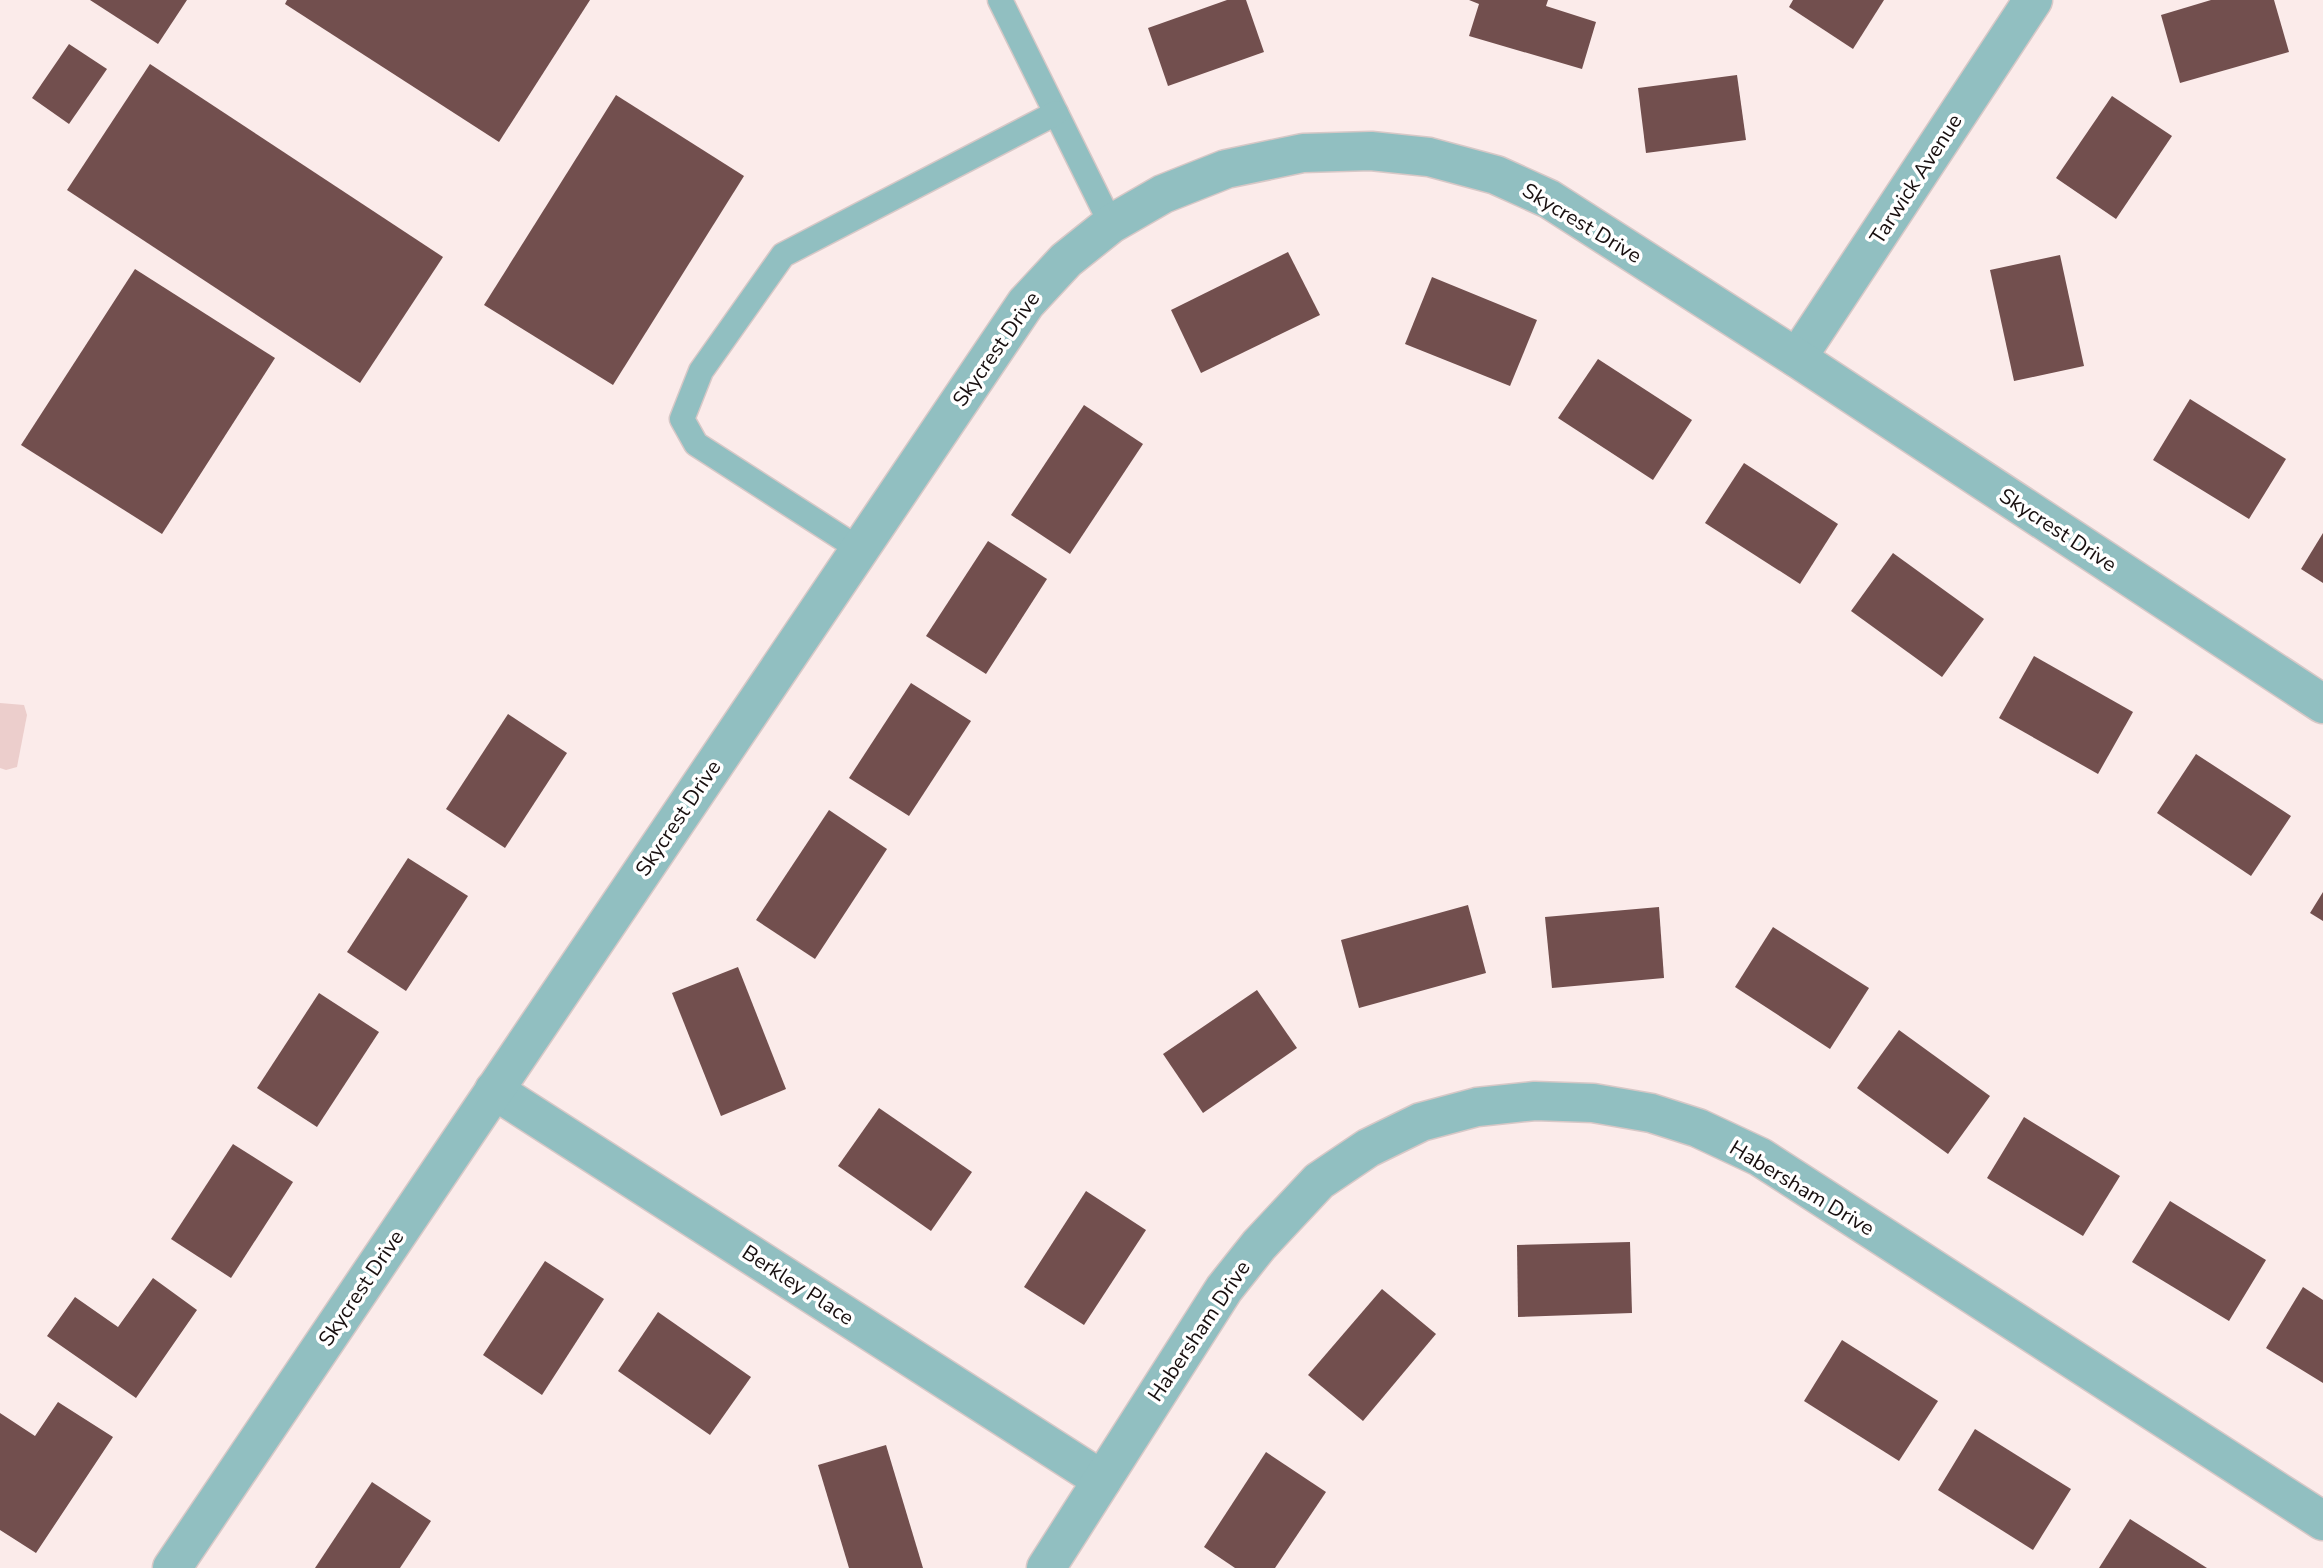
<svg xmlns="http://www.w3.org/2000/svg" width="2323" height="1568" font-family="'Nunito Sans',sans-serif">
  <rect width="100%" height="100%" fill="#fbebea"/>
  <!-- green -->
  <path fill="#eccecc" d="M0 703 24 705 27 715 17 767 6 770 0 768Z"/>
  <!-- building -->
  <g fill="#724f4e">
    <path d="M90 0H187L158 44Z"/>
    <path d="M287 0H590L499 142 285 4Z"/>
    <path d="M1227 0H1246L1264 52 1168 86 1148 28Z"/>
    <path d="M1469 0H1548L1546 6 1596 22 1582 69 1469 36 1479 4Z"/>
    <path d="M1793 0H1884L1853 49 1789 7Z"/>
    <path d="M2211 0H2274L2289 52 2180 83 2161 15Z"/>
    <path d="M69 44 107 69 69 124 32 98Z"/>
    <path d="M150 64 443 257 360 383 67 190Z"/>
    <path d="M1737 75 1746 140 1646 153 1638 88Z"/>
    <path d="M616 95 744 176 613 385 484 305Z"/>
    <path d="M2112 96 2172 136 2116 219 2056 178Z"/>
    <path d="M1288 252 1320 315 1201 373 1171 310Z"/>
    <path d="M2060 255 2084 366 2014 381 1990 270Z"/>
    <path d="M135 269 275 358 162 534 21 445Z"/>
    <path d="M1432 277 1537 320 1510 386 1405 344Z"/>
    <path d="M1598 359 1692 420 1653 480 1558 418Z"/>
    <path d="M2190 399 2286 459 2249 519 2153 460Z"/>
    <path d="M1084 405 1143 444 1070 554 1011 515Z"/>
    <path d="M1744 463 1838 524 1800 584 1705 523Z"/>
    <path d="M2323 533V583L2301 569Z"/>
    <path d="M988 541 1047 579 986 674 926 636Z"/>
    <path d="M1893 553 1984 619 1942 677 1851 611Z"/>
    <path d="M2034 656 2133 712 2098 774 1999 718Z"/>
    <path d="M911 683 971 721 909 816 849 778Z"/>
    <path d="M508 714 567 753 505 848 446 809Z"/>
    <path d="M2196 754 2291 816 2251 876 2157 813Z"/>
    <path d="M829 810 887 849 815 959 756 920Z"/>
    <path d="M408 858 468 896 406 991 347 952Z"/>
    <path d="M2323 892V921L2310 913Z"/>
    <path d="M1468 905 1486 973 1359 1008 1341 940Z"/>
    <path d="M1659 907 1664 978 1552 988 1545 917Z"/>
    <path d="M1773 927 1869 988 1830 1049 1735 987Z"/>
    <path d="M738 967 786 1089 721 1116 672 993Z"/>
    <path d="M1257 990 1297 1048 1203 1113 1163 1054Z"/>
    <path d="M319 993 379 1032 317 1127 257 1088Z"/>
    <path d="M1899 1030 1990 1096 1948 1154 1857 1088Z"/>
    <path d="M879 1108 972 1172 931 1231 838 1166Z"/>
    <path d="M2024 1117 2120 1176 2083 1236 1987 1178Z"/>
    <path d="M233 1144 293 1182 231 1278 171 1239Z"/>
    <path d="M1086 1191 1146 1230 1084 1325 1024 1287Z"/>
    <path d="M2170 1201 2266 1260 2229 1321 2132 1262Z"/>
    <path d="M1630 1242 1632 1313 1518 1317 1517 1245Z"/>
    <path d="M545 1261 604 1299 542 1395 483 1355Z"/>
    <path d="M153 1278 197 1310 136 1398 47 1336 75 1297 118 1327Z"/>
    <path d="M2303 1287 2323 1300V1383L2266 1348Z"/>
    <path d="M1382 1289 1436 1334 1363 1421 1308 1375Z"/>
    <path d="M658 1312 751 1377 710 1435 618 1371Z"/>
    <path d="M1842 1340 1938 1401 1899 1461 1804 1401Z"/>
    <path d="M58 1402 113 1437 36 1553 0 1530V1413L35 1436Z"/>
    <path d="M1975 1429 2071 1489 2033 1550 1938 1490Z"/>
    <path d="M886 1445 923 1568H849L818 1465Z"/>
    <path d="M1266 1452 1326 1492 1275 1568H1235L1204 1547Z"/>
    <path d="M372 1482 431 1521 400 1568H315Z"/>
    <path d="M2130 1519 2207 1568H2099Z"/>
  </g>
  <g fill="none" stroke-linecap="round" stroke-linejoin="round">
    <!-- lane casing -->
    <g stroke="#d7c8c7" stroke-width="27">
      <g id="lane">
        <path d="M1000 0 1111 224"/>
        <path d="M859 549 696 444 682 419 701 371 783 255 1056 113"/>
      </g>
    </g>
    <!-- street casing -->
    <g stroke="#d7c8c7" stroke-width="41">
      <g id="street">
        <path d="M1797 358 2033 0"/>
        <path d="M494 1090 1102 1480"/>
        <path d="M172 1568 1026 303 1066 260 1111 224 1163 194 1226 169 1303 153 1371 151 1429 157 1496 175 1549 199 1797 358 2323 704"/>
        <path d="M1046 1568 1224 1289 1259 1245 1319 1181 1368 1148 1421 1122 1477 1107 1535 1101 1593 1103 1651 1113 1698 1128 1760 1157 2323 1521"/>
      </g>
    </g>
    <!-- lane -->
    <use href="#lane" stroke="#91bfc1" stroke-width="24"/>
    <!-- street -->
    <use href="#street" stroke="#91bfc1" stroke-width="38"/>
  </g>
  <g text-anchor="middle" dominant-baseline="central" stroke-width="7" stroke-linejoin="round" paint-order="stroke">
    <!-- street labels -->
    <g font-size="21" fill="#180f0f" stroke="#fff">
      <text transform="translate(1916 179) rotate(-57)">Tarwick Avenue</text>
      <text transform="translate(1582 223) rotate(31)">Skycrest Drive</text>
      <text transform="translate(996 349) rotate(-55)">Skycrest Drive</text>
      <text transform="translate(2058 530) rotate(33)">Skycrest Drive</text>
      <text transform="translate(678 818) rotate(-56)">Skycrest Drive</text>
      <text transform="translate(1802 1188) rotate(31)">Habersham Drive</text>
      <text transform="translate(798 1285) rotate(33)">Berkley Place</text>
      <text transform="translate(361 1288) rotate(-56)">Skycrest Drive</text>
      <text transform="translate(1199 1331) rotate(-56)">Habersham Drive</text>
    </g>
  </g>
</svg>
